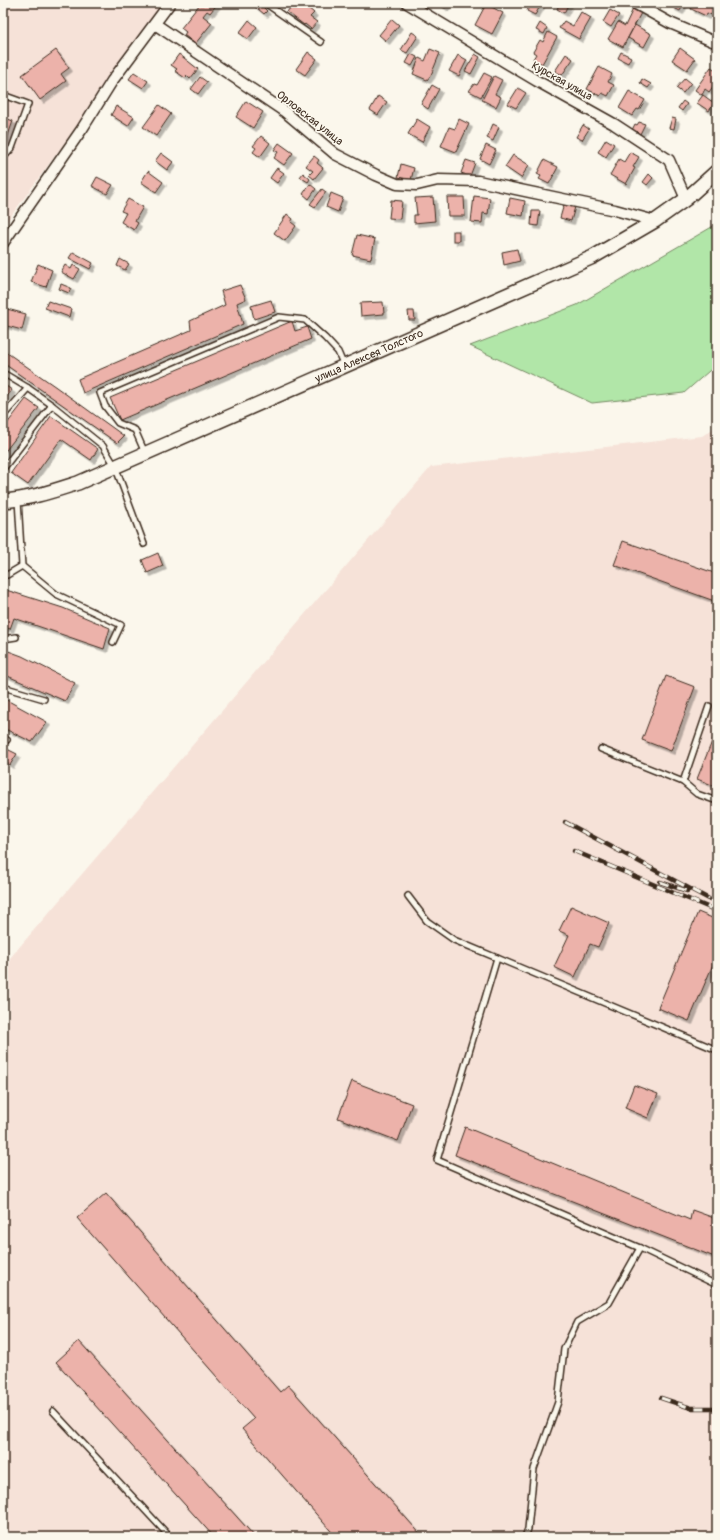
<svg xmlns="http://www.w3.org/2000/svg" width="720" height="1540" font-family="Pangolin,sans-serif">
  <defs>
    <filter id="shadow"><feDropShadow dx="3.5" dy="3.5" stdDeviation="0" flood-color="#0004"/></filter>
  </defs>
  <rect width="100%" height="100%" fill="#fbf7ec"/>
  <filter id="ink" filterUnits="userSpaceOnUse"><feTurbulence type="fractalNoise" baseFrequency=".025" numOctaves="2"/><feDisplacementMap in="SourceGraphic" scale="8" xChannelSelector="R" yChannelSelector="G"/><feConvolveMatrix kernelMatrix="1 2 1 2 8 2 1 2 1" color-interpolation-filters="sRGB"/></filter>
  <g filter="url(#ink)">
    <!-- built -->
    <g fill="#f6e2d8">
      <path d="M3 3H167L3 227Z"/>
      <path d="M717 426V1537H3V1399L10 958 431 467 702 436Z"/>
    </g>
    <!-- green -->
    <path fill="#b1e6a8" stroke="#768863" d="M717 224V364L684 393 592 403 470 346 577 305Z"/>
    <!-- building -->
    <g fill="#ecb2aa" stroke="#3b2a1e" filter="url(#shadow)">
      <path d="M205 3H218L210 13 207 11 203 16 212 23 195 44 184 35 186 32 181 28 200 4 202 6Z"/>
      <path d="M259 3 267 11 264 14 252 4Z"/>
      <path d="M438 3H448L445 8Z"/>
      <path d="M531 3H542L535 15 527 11Z"/>
      <path d="M560 3H569L564 13 557 9Z"/>
      <path d="M674 3H684L680 11 672 7Z"/>
      <path d="M693 3H717V17L707 13 706 16 691 9Z"/>
      <path d="M293 4 298 8 300 5 305 9 307 7 314 13 310 17 317 22 311 29 305 24 304 25 287 12Z"/>
      <path d="M486 4 503 13 492 34 475 25Z"/>
      <path d="M633 9 641 13 623 47 608 39 618 22 625 26Z"/>
      <path d="M610 10 619 15 611 27 603 22Z"/>
      <path d="M581 12 591 18 579 39 559 28 564 21 573 26Z"/>
      <path d="M392 19 399 25 386 41 379 35Z"/>
      <path d="M249 20 257 27 248 39 239 33Z"/>
      <path d="M540 23 547 28 544 34 536 30Z"/>
      <path d="M635 25 651 34 644 47 628 38Z"/>
      <path d="M412 32 418 36 407 53 401 50Z"/>
      <path d="M548 32 557 37 542 64 533 59 536 54 533 52 540 40 543 42Z"/>
      <path d="M680 48 695 59 687 70 672 60Z"/>
      <path d="M430 49 440 53 431 75 427 80 413 74 419 58 425 61Z"/>
      <path d="M56 50 69 68 61 74 66 81 40 100 22 75Z"/>
      <path d="M308 52 317 59 305 75 296 69Z"/>
      <path d="M621 52 631 57 628 63 618 58Z"/>
      <path d="M179 54 198 69 190 79 187 76 185 78 175 71 177 69 171 65Z"/>
      <path d="M411 54 417 57 412 66 406 63Z"/>
      <path d="M475 54 480 57 471 74 465 71Z"/>
      <path d="M566 54 573 59 562 75 555 71Z"/>
      <path d="M458 55 467 60 459 76 449 71Z"/>
      <path d="M599 67 612 74 608 82 614 85 608 96 602 93 600 96 587 89Z"/>
      <path d="M711 67 717 71V81L709 92 705 89 702 95 695 90Z"/>
      <path d="M134 72 148 81 143 88 129 79Z"/>
      <path d="M484 73 492 77 481 97 469 91 474 84 477 85Z"/>
      <path d="M494 76 502 80 495 94 501 97 496 107 482 100Z"/>
      <path d="M200 77 207 82 198 94 191 89Z"/>
      <path d="M685 78 691 83 683 93 676 88Z"/>
      <path d="M642 79 651 84 648 88 640 83Z"/>
      <path d="M432 85 439 89 428 109 421 104Z"/>
      <path d="M518 88 526 93 516 108 508 104Z"/>
      <path d="M629 91 645 100 639 110 637 109 632 116 619 108Z"/>
      <path d="M703 95 714 103 709 111 697 103Z"/>
      <path d="M378 96 387 102 378 115 370 110Z"/>
      <path d="M246 101 263 112 253 128 236 117Z"/>
      <path d="M683 101 687 104 682 111 678 108Z"/>
      <path d="M159 105 171 114 156 136 143 127Z"/>
      <path d="M116 106 134 117 128 126 111 115Z"/>
      <path d="M3 117 13 121 3 150Z"/>
      <path d="M672 118 676 119 674 129 669 128Z"/>
      <path d="M417 119 430 127 422 142 408 134Z"/>
      <path d="M459 119 469 124 456 152 441 146 449 127 455 129Z"/>
      <path d="M639 122 645 124 640 134 632 130 635 124 637 125Z"/>
      <path d="M493 124 499 127 493 141 487 138Z"/>
      <path d="M583 125 589 129 582 140 576 137Z"/>
      <path d="M261 136 270 143 260 157 253 152 256 148 253 146Z"/>
      <path d="M606 139 614 144 606 157 598 152Z"/>
      <path d="M279 143 293 153 284 165 274 158 278 152 274 150Z"/>
      <path d="M486 145 496 150 489 164 480 159Z"/>
      <path d="M630 152 639 157 633 167 635 168 626 184 610 175 619 159 624 162Z"/>
      <path d="M161 153 173 162 167 170 155 161Z"/>
      <path d="M513 155 529 165 521 178 505 167Z"/>
      <path d="M314 156 319 160 317 163 323 168 314 179 309 175 313 171 306 166Z"/>
      <path d="M466 160 475 163 470 176 461 173Z"/>
      <path d="M544 160 558 167 549 184 539 179 541 176 537 174Z"/>
      <path d="M401 164 414 168 411 180 398 177Z"/>
      <path d="M277 168 284 173 277 183 270 178Z"/>
      <path d="M148 171 163 182 156 192 141 182Z"/>
      <path d="M303 173 310 179 308 182 300 177Z"/>
      <path d="M649 174 653 178 647 185 643 182Z"/>
      <path d="M97 177 113 185 107 194 92 186Z"/>
      <path d="M310 184 316 189 309 199 303 194Z"/>
      <path d="M322 189 326 192 315 207 310 204Z"/>
      <path d="M331 193 343 198 338 212 326 207Z"/>
      <path d="M474 196 490 198 488 214 483 213 482 223 471 222Z"/>
      <path d="M433 197 435 221 414 223V215H417L415 198Z"/>
      <path d="M447 197H464L465 216H448Z"/>
      <path d="M510 198 525 201 523 216 507 213Z"/>
      <path d="M128 199 143 207 135 221 138 223 134 230 121 222 126 213 121 211Z"/>
      <path d="M391 200 402 201 400 219 389 218Z"/>
      <path d="M564 204 575 207 571 221 560 218Z"/>
      <path d="M532 211H540L538 226 531 225Z"/>
      <path d="M287 214 293 219 291 222 296 226 285 241 274 233Z"/>
      <rect x="453" y="231" width="6" height="10"/>
      <path d="M357 235 375 239 371 259 352 255Z"/>
      <path d="M517 249 520 261 504 265 502 252Z"/>
      <path d="M73 252 93 263 90 269 69 258Z"/>
      <path d="M120 259 129 264 125 270 117 266Z"/>
      <path d="M38 264 52 270 46 287 31 282Z"/>
      <path d="M65 265 71 269 73 265 80 269 74 279 61 272Z"/>
      <path d="M61 284 71 288 69 293 59 289Z"/>
      <path d="M240 285 246 299 237 303 243 324 83 393 78 379 191 330 190 321 225 305 221 291Z"/>
      <path d="M271 300 275 312 254 319 251 306Z"/>
      <path d="M48 301 71 309 69 317 45 308Z"/>
      <path d="M383 302 384 314 361 316 360 303Z"/>
      <path d="M7 309 26 314 22 330 3 325Z"/>
      <path d="M408 311H414L415 320H409Z"/>
      <path d="M292 321 295 331 307 327 311 339 120 420 110 398Z"/>
      <path d="M3 350 56 387 124 436 117 443 3 363Z"/>
      <path d="M3 384 12 390 3 402Z"/>
      <path d="M26 399 39 408 3 454V429Z"/>
      <path d="M51 416 98 449 91 460 61 439 28 485 11 473Z"/>
      <path d="M623 541 717 574V602L614 565Z"/>
      <path d="M158 553 163 566 147 573 142 560Z"/>
      <path d="M3 589 63 608 110 628 104 649 14 618 10 629 3 627Z"/>
      <path d="M3 649 22 656 75 683 65 701 3 674Z"/>
      <path d="M666 676 695 687 671 751 642 740Z"/>
      <path d="M3 698 47 722 32 742 3 728Z"/>
      <path d="M717 729V787L697 779Z"/>
      <path d="M3 747 17 754 10 765 3 761Z"/>
      <path d="M571 906 609 923 598 947 590 944 575 977 554 967 569 935 559 931Z"/>
      <path d="M698 912 717 920V955L689 1021 658 1008Z"/>
      <path d="M352 1081 412 1104 398 1141 338 1118Z"/>
      <path d="M634 1085 658 1094 648 1118 625 1108Z"/>
      <path d="M465 1127 690 1220 692 1210 717 1219V1258L455 1155Z"/>
      <path d="M106 1193 280 1392 288 1385 423 1537H336L242 1429 254 1419 77 1218Z"/>
      <path d="M79 1341 255 1537H214L56 1362Z"/>
    </g>
    <g fill="none" stroke-linecap="round" stroke-linejoin="round">
      <!-- service casing -->
      <g stroke="#3b2a1e" stroke-width="8">
        <g id="service">
          <path d="M265 3 321 42"/>
          <path d="M3 95 28 104 12 148 3 158"/>
          <path d="M3 373 28 388 52 405 103 446 115 466 144 544"/>
          <path d="M3 416 28 388"/>
          <path d="M145 453 135 430 118 423 105 406 100 393 279 317 305 320 325 338 338 352 344 366"/>
          <path d="M3 469 52 405"/>
          <path d="M18 500 22 566 56 594 121 625 113 642"/>
          <path d="M3 575H7L22 566"/>
          <path d="M3 639 16 637"/>
          <path d="M3 687 44 699"/>
          <path d="M709 706 683 782 697 794 717 801"/>
          <path d="M3 738 7 740"/>
          <path d="M601 749 683 782"/>
          <path d="M408 896 427 921 454 940 717 1050"/>
          <path d="M497 958 437 1160 640 1248 717 1285"/>
          <path d="M53 1411 170 1537"/>
          <path d="M525 1537 528 1529 534 1469 558 1402 564 1349 577 1322 609 1303 640 1248"/>
        </g>
      </g>
      <!-- minor casing -->
      <g stroke="#3b2a1e" stroke-width="13">
        <g id="minor">
          <path d="M407 3 537 81 614 124 669 160 686 199"/>
          <path d="M634 3 670 23 717 43"/>
          <path d="M155 24 284 111 335 154 376 175 397 184 417 185 438 180 478 181 615 210 655 221"/>
          <path d="M3 243 82 129 112 81 170 3"/>
        </g>
      </g>
      <!-- tertiary casing -->
      <g stroke="#3b2a1e" stroke-width="16">
        <g id="tertiary">
          <path id="s1" d="M3 501C30 499 53 491 78 483L593 257 655 221 686 199 717 171"/>
        </g>
      </g>
      <!-- service -->
      <use href="#service" stroke="#fbf7ec" stroke-width="5"/>
      <!-- minor -->
      <use href="#minor" stroke="#fbf7ec" stroke-width="10"/>
      <!-- tertiary -->
      <use href="#tertiary" stroke="#fbf7ec" stroke-width="13"/>
      <!-- rail casing -->
      <g stroke="#3b2a1e" stroke-width="4.5">
        <g id="rail">
          <path d="M565 822 709 899"/>
          <path d="M574 851 717 911"/>
          <path d="M660 882 687 891"/>
          <path d="M661 1398 691 1408H717"/>
        </g>
      </g>
      <!-- rail -->
      <use href="#rail" stroke="#fbf7ec" stroke-width="3" stroke-dasharray="9" stroke-linecap="butt"/>
    </g>
  </g>
  <g text-anchor="middle" dominant-baseline="central" stroke-width="3.5" stroke-linejoin="round" paint-order="stroke">
    <!-- street labels -->
    <g font-size="11" fill="#3b2a1e" stroke="#fbf7ec">
      <text transform="translate(562 81) rotate(29)">Курская улица</text>
      <text transform="translate(310 118) rotate(38)">Орловская улица</text>
      <text stroke="none"><textPath href="#s1" startOffset="395">улица Алексея Толстого</textPath></text>
    </g>
  </g>
  <!-- margin -->
  <rect width="720" height="1540" fill="none" stroke="#fbf7ec" stroke-width="16"/>
  <rect x="8" y="8" width="704" height="1524" fill="none" stroke="#3b2a1e" stroke-width="1.5" filter="url(#ink)"/>
</svg>
